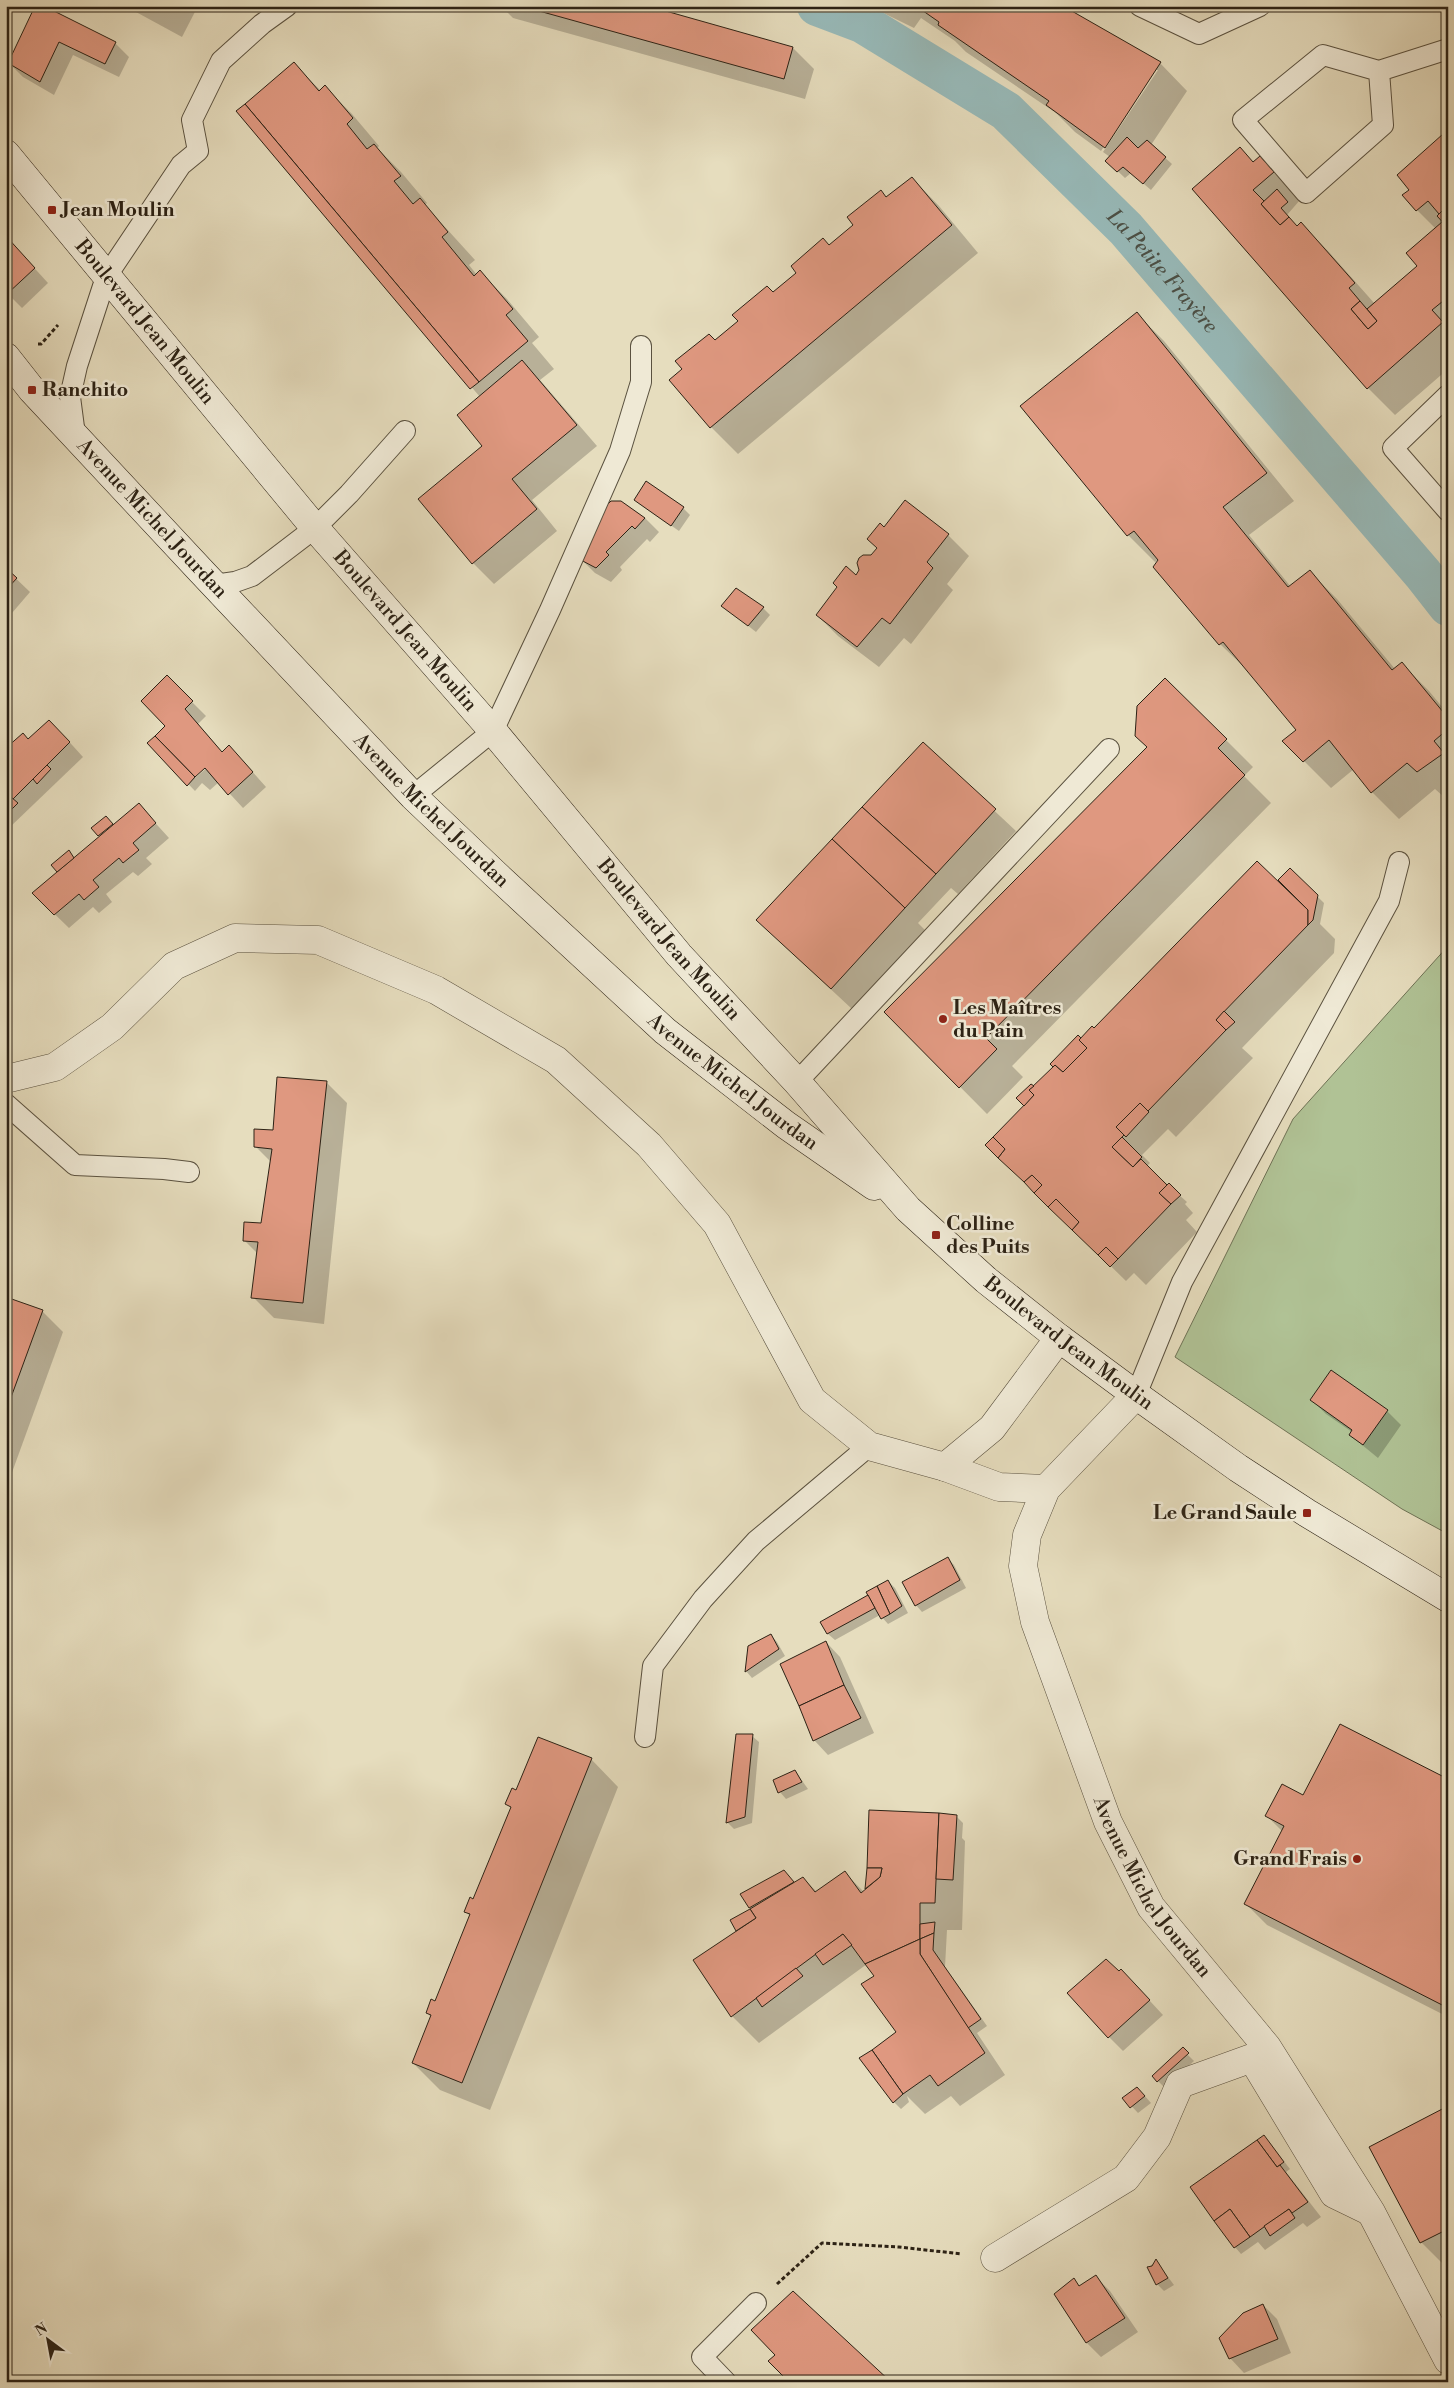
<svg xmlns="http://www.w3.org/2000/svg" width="1454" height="2388" font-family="'Libre Bodoni',serif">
  <rect width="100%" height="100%" fill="#e6ddbe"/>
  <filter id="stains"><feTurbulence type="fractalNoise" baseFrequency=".004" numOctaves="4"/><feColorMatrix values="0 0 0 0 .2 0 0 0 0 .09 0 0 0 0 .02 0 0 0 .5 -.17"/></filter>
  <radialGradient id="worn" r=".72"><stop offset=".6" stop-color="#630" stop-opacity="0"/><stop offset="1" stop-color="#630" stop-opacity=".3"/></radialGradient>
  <!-- green -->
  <path fill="#b0c295" stroke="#6e7255" d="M1448 946V1534L1402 1509 1175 1357 1293 1119Z"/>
  <!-- shadow -->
  <g fill="#0003" fill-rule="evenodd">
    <path d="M37 6 115 43 129 57 119 77 73 55 54 95 23 77 9 63Z"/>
    <path d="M125 6H198L182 37Z"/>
    <path d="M501 6H644L793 48 814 69 805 99 513 18Z"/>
    <path d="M869 6H1059L1076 14 1160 63 1187 91 1151 145 1172 164 1151 190 1131 173 1125 178 1107 161 1110 157 1103 152 1158 70H1155L1101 151 1075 132 1056 113 966 52 955 41 921 18 914 28Z"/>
    <path d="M294 64 321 91 325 87 352 114 379 146 377 148 401 172 427 203 425 205 475 260 469 265 477 275 480 272 507 299 539 337 532 343 554 369 540 380 597 446 532 500 557 531 494 584 473 563 484 446 480 397 238 111Z"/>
    <path d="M1448 141V369L1395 415 1368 388 1194 189 1253 163 1260 158 1300 200 1287 215 1298 228 1301 224 1328 251 1375 304 1419 266 1436 229 1417 210 1411 190Z"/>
    <path d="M912 178 939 206 978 253 738 454 711 427 716 342Z"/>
    <path d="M6 237 48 283 22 308 6 292Z"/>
    <path d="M1137 314 1164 341 1294 501 1249 535 1291 587 1310 572 1337 599 1395 669 1402 664 1429 691 1448 714V797L1445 798 1435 789 1399 819 1372 792 1354 769 1331 788 1284 741 1298 730 1248 671 1220 644 1161 558 1155 562 1128 535Z"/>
    <path d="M635 500 683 508 690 515 679 531Z"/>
    <path d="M621 502 645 518 659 532 650 542 647 539 620 567 622 570 611 582 595 573 581 559Z"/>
    <path d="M884 529 948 535 969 556 947 584 953 590 911 644 904 638 879 667 838 636 817 615 856 576 878 548Z"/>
    <path d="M6 569 30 592 6 620Z"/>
    <path d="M723 606 763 608 770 615 756 632Z"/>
    <path d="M167 677 206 716 198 724 223 753 243 761 266 787 243 808 219 782 210 790 202 783 195 791 149 743 167 726ZM209 763 210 765 195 778 194 776Z"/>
    <path d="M1165 679 1253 767 1244 776 1271 803 1012 1066 1023 1077 987 1114 886 1012 1148 747Z"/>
    <path d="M63 735 83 757 9 828 6 826V763L28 741Z"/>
    <path d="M923 744 1016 831 958 894 951 888 918 923 925 930 852 1009 779 941Z"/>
    <path d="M138 804 169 838 146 858 152 864 138 876 133 872 106 894 112 902 99 913 93 907 69 928 34 894 59 872 69 852 75 858 100 837 93 828 106 818 114 825Z"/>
    <path d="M1290 870 1324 903 1320 924 1335 939 1334 953 1242 1048 1253 1058 1176 1137 1168 1129 1142 1155 1150 1163 1147 1166 1187 1202 1185 1204 1193 1213 1186 1220 1197 1232 1146 1285 1134 1273 1126 1281 987 1145 1026 1106 1034 1088 1081 1040 1301 904 1302 903Z"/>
    <path d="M326 1082 347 1103 324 1324 274 1318 253 1297 258 1254 244 1240 262 1224 271 1162 255 1146 274 1131Z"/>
    <path d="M6 1298 42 1311 63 1332 6 1489Z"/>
    <path d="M1312 1400 1387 1411 1401 1425 1378 1458 1350 1435 1352 1432 1326 1414Z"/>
    <path d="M947 1558 954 1565 966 1588 922 1612 916 1605Z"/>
    <path d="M888 1581 895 1588 908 1613 888 1624 880 1615 835 1640 828 1634 822 1622 870 1595Z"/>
    <path d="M771 1635 777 1642 785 1656 752 1678 746 1671Z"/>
    <path d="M826 1642 840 1657 874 1733 828 1755 814 1740 781 1664Z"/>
    <path d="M752 1736 759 1742 752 1823 734 1829 727 1822Z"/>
    <path d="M591 1759 618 1787 490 2110 440 2090 413 2063 431 2017 427 2013 436 2003 470 1916 466 1912 474 1901 511 1808 507 1804 517 1792Z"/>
    <path d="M795 1771 808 1789 786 1799 780 1792 774 1781Z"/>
    <path d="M1448 1781V2017L1267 1925 1246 1904 1283 1832 1267 1816 1304 1797Z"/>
    <path d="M956 1816 963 1823 962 1838 965 1841 962 1930H947L945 1967 987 2026 977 2033 1005 2075 960 2106 951 2096 925 2114 907 2096 909 2102 901 2109 894 2102 898 2032 876 1977 867 1964 759 2043 732 2016 738 1931 731 1921 752 1910 750 1907 791 1879 795 1883 803 1878 817 1892 845 1873 864 1892 866 1889 869 1867Z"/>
    <path d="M1135 1985 1163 2015 1123 2051 1109 2037Z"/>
    <path d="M1182 2049 1194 2061 1165 2088 1153 2076Z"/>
    <path d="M1144 2095 1151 2103 1138 2113 1124 2098Z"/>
    <path d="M1448 2107V2260L1442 2263 1421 2242 1370 2147Z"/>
    <path d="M1264 2136 1290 2169 1286 2172 1321 2217 1307 2227 1303 2223 1265 2250 1258 2242 1241 2254 1235 2247Z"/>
    <path d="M1156 2261 1174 2285 1164 2291 1158 2285 1148 2268Z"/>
    <path d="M1096 2277 1110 2291 1138 2332 1101 2357 1087 2343 1055 2295 1073 2280 1081 2287Z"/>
    <path d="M1263 2305 1277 2319 1291 2353 1244 2373 1230 2358Z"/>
  </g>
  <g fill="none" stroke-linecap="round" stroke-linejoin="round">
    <!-- canal -->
    <path stroke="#98bab9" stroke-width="40" id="s1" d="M817 6 862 23 1006 111 1126 229 1423 574 1448 606"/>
  </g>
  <!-- building -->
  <g fill="#df9880" stroke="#2c2215">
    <path d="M35 6H44L116 42 105 64 59 42 40 82 8 63Z"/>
    <path d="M146 6H157L155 11Z"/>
    <path d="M521 6H648L793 47 784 79Z"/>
    <path d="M916 6H1063L1161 62 1105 148 1046 105 1049 101 938 25 939 22Z"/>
    <path d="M294 62 319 91 325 85 353 118 347 124 367 149 374 144 401 176 394 181 413 204 420 198 448 232 442 237 474 276 480 270 513 309 506 315 528 341 479 382 245 104Z"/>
    <path d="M245 104 479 382 470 389 236 111Z"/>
    <path d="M1443 134 1448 140V208L1446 207 1439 214 1428 201 1416 211 1402 195 1409 190 1397 175Z"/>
    <path d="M1127 137 1138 148 1147 140 1166 157 1143 184 1123 167 1117 172 1105 161Z"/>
    <path d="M1240 147 1253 162 1260 156 1274 172 1253 190 1264 201 1261 204 1280 225 1289 217 1297 226 1301 222 1355 283 1349 288 1360 301 1351 309 1368 329 1377 321 1367 309 1417 266 1406 253 1442 222 1448 228V297L1432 310 1443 322 1367 389 1192 189Z"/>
    <path d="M912 177 952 225 710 428 669 380 682 369 675 361 709 334 715 340 738 321 732 315 767 286 773 292 796 273 791 266 823 238 829 245 853 225 847 217 881 190 886 197Z"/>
    <path d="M1277 189 1288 202 1281 208 1289 217 1280 225 1261 204Z"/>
    <path d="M1446 207 1448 208V228L1437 216Z"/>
    <path d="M6 236 35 268 7 294H6Z"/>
    <path d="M1360 301 1377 321 1368 329 1351 309Z"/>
    <path d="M1137 312 1267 473 1223 507 1288 587 1310 570 1392 670 1402 662 1448 718V729L1434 741 1444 753 1417 772 1407 763 1371 793 1329 740 1303 762 1282 741 1296 730 1223 642 1219 645 1153 567 1158 560 1134 531 1127 536 1020 406Z"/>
    <path d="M522 360 577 425 512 479 537 509 472 564 418 499 482 446 457 415Z"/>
    <path d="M646 481 684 507 671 526 634 500Z"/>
    <path d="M905 500 949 534 927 562 933 568 890 624 882 618 857 647 816 615 837 587 833 583 846 566 856 575 859 570 857 563 859 558 863 555H871L877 548 867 539 880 523 884 527Z"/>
    <path d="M611 501H621L645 518 635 529 632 526 606 552 609 555 596 568 579 559 607 505Z"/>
    <path d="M6 568 17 578 6 590Z"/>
    <path d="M736 588 764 607 748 626 721 606Z"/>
    <path d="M167 675 193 701 185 709 222 752 229 745 253 772 228 795 205 768 195 777 155 736 165 726 141 701Z"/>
    <path d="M1165 678 1227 739 1218 748 1245 775 986 1038 997 1049 959 1088 884 1012 1147 747 1135 736 1137 706Z"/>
    <path d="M49 720 70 742 13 799 11 797 6 802V761L12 756 6 748 23 733 28 739Z"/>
    <path d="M155 736 195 777 187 786 147 743Z"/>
    <path d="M923 742 996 809 936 874 862 807Z"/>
    <path d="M47 765 51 769 37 784 33 779Z"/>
    <path d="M11 797 18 803 6 815V802Z"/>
    <path d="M139 803 156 823 133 843 139 850 123 863 119 858 93 880 99 887 84 900 79 894 54 915 32 893Z"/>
    <path d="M862 807 936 874 905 908 832 839Z"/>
    <path d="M106 816 113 824 98 836 91 828Z"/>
    <path d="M832 839 905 908 831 989 756 920Z"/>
    <path d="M69 850 74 858 57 872 51 865Z"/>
    <path d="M1257 861 1308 910V925L1216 1020 1226 1030 1148 1111 1140 1103 1116 1127 1124 1135 1112 1147 1133 1167 1141 1159 1167 1185 1159 1193 1171 1204 1118 1259 1106 1247 1098 1255 1072 1230 1079 1222 1056 1199 1048 1207 1034 1193 1042 1185 1032 1175 1024 1182 998 1158 1005 1149 993 1137 1034 1095 1029 1090 1055 1065 1063 1072 1087 1048 1079 1040 1092 1026 1094 1028Z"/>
    <path d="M1290 868 1318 895 1313 920 1308 925V910L1278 880Z"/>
    <path d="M1224 1011 1235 1022 1226 1030 1216 1020Z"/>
    <path d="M1078 1035 1081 1038 1079 1040 1087 1048 1063 1072 1055 1065 1053 1067 1050 1064Z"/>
    <path d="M277 1077 327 1081 303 1303 251 1298 258 1242 243 1241 244 1222 261 1223 272 1149 254 1147V1129L273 1130Z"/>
    <path d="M1031 1084 1034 1086 1029 1090 1034 1095 1024 1106 1016 1098Z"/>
    <path d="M1140 1103 1149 1112 1126 1137 1116 1127Z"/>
    <path d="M993 1137 1005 1149 998 1158 985 1145Z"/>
    <path d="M1122 1137 1142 1157 1133 1167 1112 1147Z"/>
    <path d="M1032 1175 1042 1185 1034 1193 1024 1182Z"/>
    <path d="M1169 1183 1181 1195 1171 1204 1159 1193Z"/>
    <path d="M1056 1199 1079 1222 1072 1230 1048 1207Z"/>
    <path d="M1106 1247 1118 1259 1110 1267 1098 1255Z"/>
    <path d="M6 1297 43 1310 6 1411Z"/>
    <path d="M1331 1370 1388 1410 1363 1445 1349 1435 1352 1430 1310 1400Z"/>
    <path d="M948 1557 960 1580 915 1606 902 1582Z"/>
    <path d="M888 1580 902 1606 890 1614 877 1586Z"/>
    <path d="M877 1586 890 1614 881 1619 866 1592Z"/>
    <path d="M868 1595 875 1608 827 1634 820 1622Z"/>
    <path d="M771 1634 779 1649 745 1672 748 1646Z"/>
    <path d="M826 1641 844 1685 799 1706 780 1664Z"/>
    <path d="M844 1685 861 1718 813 1741 799 1706Z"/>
    <path d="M1340 1724 1448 1779V2008L1244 1904 1284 1826 1265 1816 1282 1784 1303 1795Z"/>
    <path d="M736 1734H753L745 1817 726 1823Z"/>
    <path d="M538 1737 592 1758 462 2083 412 2063 431 2015 426 2013 431 1999 435 2001 470 1914 464 1912 470 1897 473 1899 511 1807 505 1804 512 1788 516 1790Z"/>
    <path d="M795 1770 802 1782 778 1793 773 1780Z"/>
    <path d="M869 1810 939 1813 935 1903H920V1939L865 1964 843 1934 731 2017 693 1960 756 1918 750 1909 803 1877 815 1892 845 1871 861 1893 880 1877 882 1868H867Z"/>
    <path d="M939 1813 957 1815 953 1880 936 1879Z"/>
    <path d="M867 1868H882L880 1877 865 1889Z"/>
    <path d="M784 1870 794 1882 749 1908 740 1894Z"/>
    <path d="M750 1909 756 1918 736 1931 730 1920Z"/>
    <path d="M935 1922 934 1933 920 1939V1924Z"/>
    <path d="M934 1933 933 1950 981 2019 968 2028 920 1954V1939Z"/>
    <path d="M843 1934 852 1945 823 1965 815 1954Z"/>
    <path d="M920 1939V1954L985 2053 938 2086 930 2075 903 2094 872 2050 896 2032 861 1984 874 1976 865 1964Z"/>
    <path d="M1106 1959 1119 1971 1121 1969 1150 2000 1108 2038 1067 1993Z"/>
    <path d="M796 1968 803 1976 762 2007 756 1998Z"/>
    <path d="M1183 2047 1189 2053 1157 2082 1152 2076Z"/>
    <path d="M872 2050 903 2094 893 2103 859 2058Z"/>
    <path d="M1137 2087 1145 2096 1130 2108 1122 2098Z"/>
    <path d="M1448 2106V2229L1420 2243 1369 2147Z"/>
    <path d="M1264 2135 1284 2162 1277 2167 1257 2140Z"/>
    <path d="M1257 2140 1277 2167 1280 2165 1308 2202 1292 2213 1289 2209 1250 2237 1230 2209 1214 2221 1190 2187Z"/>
    <path d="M1230 2209 1250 2237 1234 2248 1214 2221Z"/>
    <path d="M1289 2209 1295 2218 1270 2236 1264 2226Z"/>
    <path d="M1156 2259 1168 2278 1156 2285 1147 2267 1152 2266Z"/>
    <path d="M1096 2275 1125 2318 1086 2343 1054 2294 1074 2278 1079 2286Z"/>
    <path d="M793 2291 891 2382H789L768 2361 775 2355 751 2330Z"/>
    <path d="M1263 2304 1278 2339 1229 2359 1219 2338 1243 2313Z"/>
  </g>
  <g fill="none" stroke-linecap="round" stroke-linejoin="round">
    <!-- service casing -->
    <g stroke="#5a513f" stroke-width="22">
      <g id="service">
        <path d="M1140 6 1199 34 1260 6"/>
        <path d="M1379 71 1383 125 1306 193 1243 120 1323 55 1379 71 1448 49"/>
        <path d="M1448 395 1393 448 1448 511"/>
        <path d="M75 435 70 397 77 366 106 277 181 165 198 151 192 120 221 61 262 24 287 6"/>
        <path d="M214 585 235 582 252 576 315 528 349 494 405 431"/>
        <path d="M413 796 493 731 550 610 620 451 641 382V346"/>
        <path d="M797 1082 1109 749"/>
        <path d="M6 1104 75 1165 164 1169 189 1172"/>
        <path d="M1136 1395 1182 1282 1389 901 1399 862"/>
        <path d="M645 1737 653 1666 703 1599 756 1541 869 1446"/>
        <path d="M726 2382 702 2357 756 2303"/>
      </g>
    </g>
    <!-- minor casing -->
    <g stroke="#5a513f" stroke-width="29">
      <g id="minor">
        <path d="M6 1079 55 1067 112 1027 174 966 235 938 318 940 436 990 556 1060 649 1145 717 1224 812 1400 869 1446 945 1467 999 1487 1046 1489"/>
        <path id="s2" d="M1136 1395 1046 1489 1027 1535 1023 1566 1035 1622 1108 1822 1151 1907 1267 2047 1371 2212 1448 2360"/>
        <path d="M945 1467 992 1428 1059 1338"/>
        <path d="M995 2258 1126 2178 1157 2137 1180 2084 1252 2058 1334 2194 1369 2211"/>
      </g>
    </g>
    <!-- secondary casing -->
    <g stroke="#2c2215" stroke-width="29">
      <g id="secondary">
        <path id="s3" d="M6 154 315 528 493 731 679 955 797 1082 908 1209 986 1280 1059 1338 1136 1395 1238 1468 1307 1513 1448 1598"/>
        <path id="s4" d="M6 357 32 390 201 571 413 796 494 873 665 1031 786 1125 874 1186"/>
      </g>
    </g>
    <!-- path -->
    <g stroke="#2c2215" stroke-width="3" stroke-dasharray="4 2.5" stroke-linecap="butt">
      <path d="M38 344H41L58 325"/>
      <path d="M777 2284 822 2243 899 2247 962 2254"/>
    </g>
    <!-- service -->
    <use href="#service" stroke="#efe9d5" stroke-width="20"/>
    <!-- minor -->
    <use href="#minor" stroke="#efe9d5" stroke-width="28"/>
    <!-- secondary -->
    <use href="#secondary" stroke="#efe9d5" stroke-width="28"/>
  </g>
  <!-- markers -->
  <g fill="#8f2418" stroke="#efe9d5" stroke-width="2">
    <rect x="47" y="205" width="10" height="10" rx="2.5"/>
    <rect x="27" y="385" width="10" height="10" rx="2.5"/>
    <circle cx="943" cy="1019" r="5"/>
    <rect x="931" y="1230" width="10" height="10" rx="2.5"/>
    <rect x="1302" y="1508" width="10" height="10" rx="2.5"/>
    <circle cx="1357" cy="1859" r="5"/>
  </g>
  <g text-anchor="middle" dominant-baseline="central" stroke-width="5" stroke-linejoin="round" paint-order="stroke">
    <!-- poi labels -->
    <g font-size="20" font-weight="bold" fill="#2c2215" stroke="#efe9d5" text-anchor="start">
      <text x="62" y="210">Jean Moulin</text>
      <text x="42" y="390">Ranchito</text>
      <text x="953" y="1008">Les Maîtres<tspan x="953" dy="23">du Pain</tspan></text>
      <text x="946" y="1224">Colline<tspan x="946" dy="23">des Puits</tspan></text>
      <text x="1297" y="1513" text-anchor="end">Le Grand Saule</text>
      <text x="1347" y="1859" text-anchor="end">Grand Frais</text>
    </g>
    <!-- street labels -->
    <g font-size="20" fill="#2c2215" stroke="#efe9d5">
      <text stroke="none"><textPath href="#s3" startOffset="218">Boulevard Jean Moulin</textPath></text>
      <text stroke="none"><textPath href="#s4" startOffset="218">Avenue Michel Jourdan</textPath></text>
      <text stroke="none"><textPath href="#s3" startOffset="622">Boulevard Jean Moulin</textPath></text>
      <text stroke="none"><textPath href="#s4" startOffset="622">Avenue Michel Jourdan</textPath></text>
      <text stroke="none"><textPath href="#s3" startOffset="1028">Boulevard Jean Moulin</textPath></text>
      <text stroke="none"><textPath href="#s4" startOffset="1028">Avenue Michel Jourdan</textPath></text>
      <text stroke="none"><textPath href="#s3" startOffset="1598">Boulevard Jean Moulin</textPath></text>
      <text stroke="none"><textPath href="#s2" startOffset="560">Avenue Michel Jourdan</textPath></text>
    </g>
    <!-- water labels -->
    <g font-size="21" font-style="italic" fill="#4c5046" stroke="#efe9d5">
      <text stroke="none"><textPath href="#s1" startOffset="441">La Petite Frayère</textPath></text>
    </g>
  </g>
  <!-- margin -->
  <rect width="1454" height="2388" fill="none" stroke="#e6ddbe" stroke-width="25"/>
  <rect x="8" y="8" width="1439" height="2373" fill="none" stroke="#2c2215" stroke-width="2.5"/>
  <rect x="12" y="12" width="1429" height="2363" fill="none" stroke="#2c2215"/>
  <!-- north arrow -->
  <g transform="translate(48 2340) rotate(328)" stroke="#efe9d5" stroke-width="4" paint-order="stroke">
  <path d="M0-4L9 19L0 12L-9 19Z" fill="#2c2215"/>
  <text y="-8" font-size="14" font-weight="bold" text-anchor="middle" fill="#2c2215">N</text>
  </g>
  <rect width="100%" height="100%" filter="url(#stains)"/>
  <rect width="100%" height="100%" fill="url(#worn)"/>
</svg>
